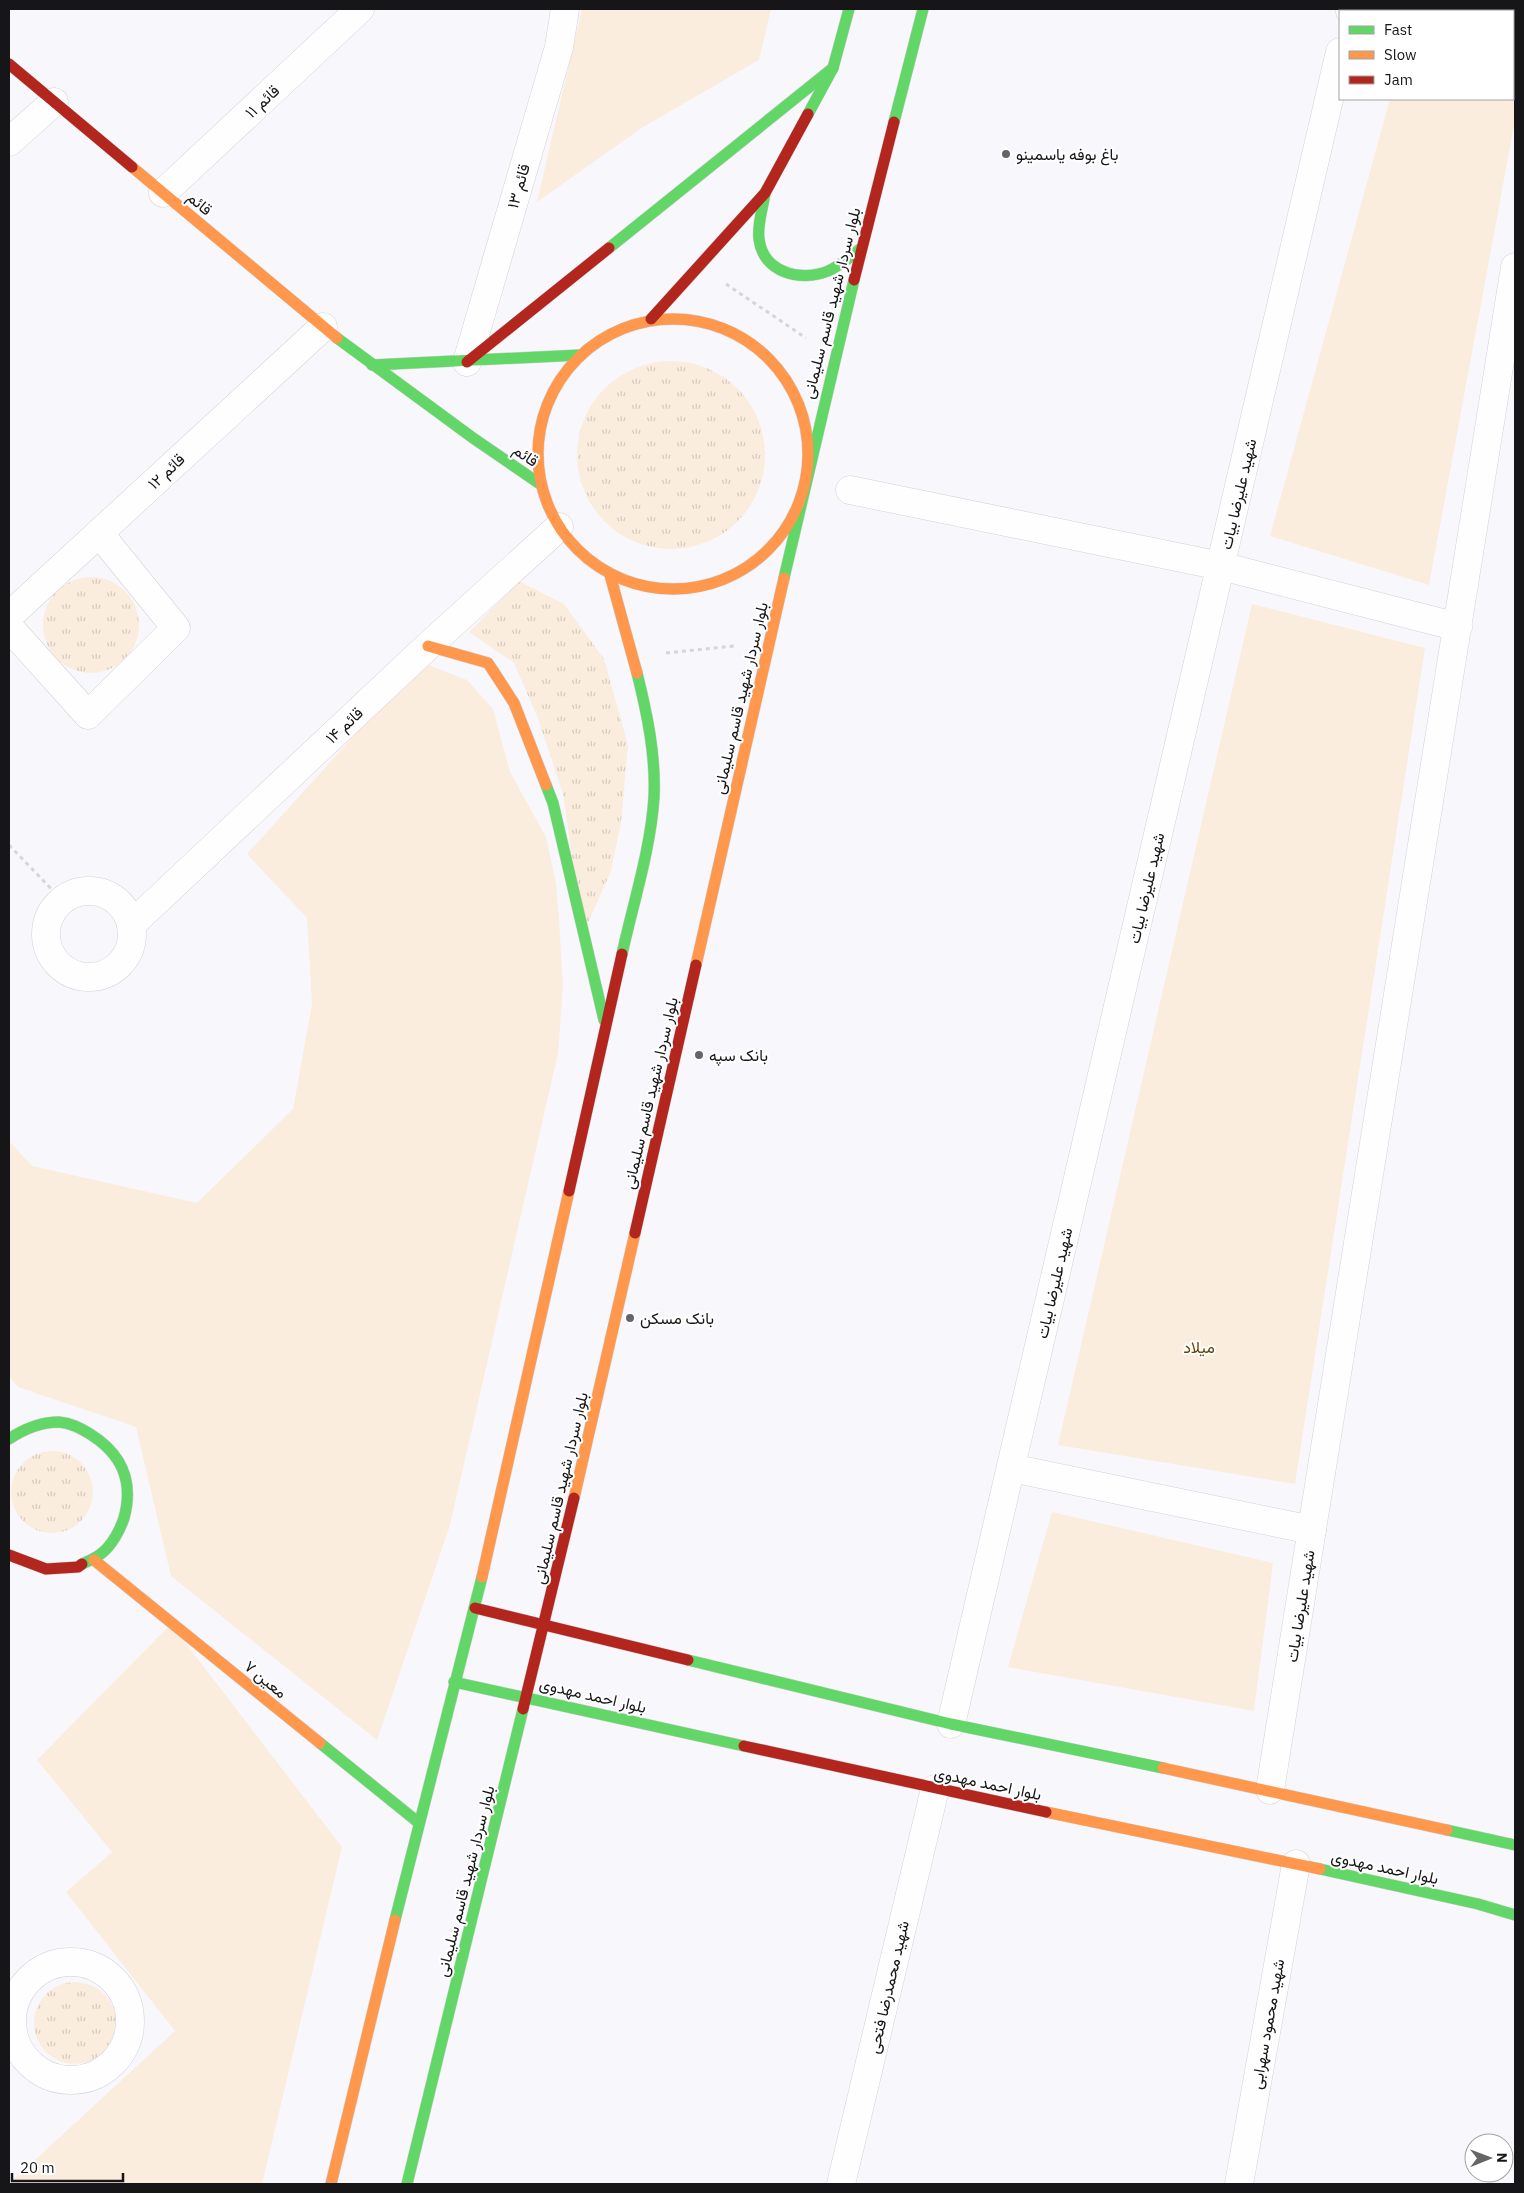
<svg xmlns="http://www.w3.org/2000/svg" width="1524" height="2193" font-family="'IBM Plex Sans',Vazirmatn,sans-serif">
  <defs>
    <pattern id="grass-tufts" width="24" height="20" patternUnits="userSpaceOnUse" patternTransform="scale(1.25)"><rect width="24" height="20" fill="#fbedde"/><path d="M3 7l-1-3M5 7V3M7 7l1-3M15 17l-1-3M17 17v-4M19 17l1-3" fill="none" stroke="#d6cabe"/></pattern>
  </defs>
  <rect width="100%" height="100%" fill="#f8f7fc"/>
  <!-- grass -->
  <g fill="url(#grass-tufts)">
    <circle cx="671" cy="455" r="94"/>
    <circle cx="91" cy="625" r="48"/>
    <path d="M519 581 564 604 604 659 628 745 621 823 611 871 583 934 563 794 537 716 514 663 469 632Z"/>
    <circle cx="52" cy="1492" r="41"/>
    <circle cx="75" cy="2023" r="41"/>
  </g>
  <!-- park -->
  <g fill="#fbedde">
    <path d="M582 9H771L759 60 643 127 537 202Z"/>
    <path d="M1415 9H1515V120L1429 585 1270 536 1390 99H1513V11H1415Z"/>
    <path d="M1252 604 1425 648 1295 1484 1058 1445Z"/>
    <path d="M421 662 467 680 493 709 510 772 546 837 556 883 559 918 563 987 558 1053 450 1525 377 1740 171 1576 136 1427 18 1387 9 1376V1141L32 1166 197 1203 293 1109 312 1004 307 918 247 854Z"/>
    <path d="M1052 1512 1273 1563 1254 1711 1008 1667Z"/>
    <path d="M171 1624 342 1847 262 2184H9L175 2031 66 1892 112 1852 37 1760Z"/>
  </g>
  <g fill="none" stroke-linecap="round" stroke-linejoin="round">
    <!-- street casing -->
    <g stroke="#d3d2d6" stroke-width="29">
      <g id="street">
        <path d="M1350 11V9"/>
        <path d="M9 142 54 102"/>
        <path d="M163 193 360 9"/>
        <path d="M467 362 559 47 565 9"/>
        <path d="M850 490 1221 566 1458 627"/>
        <path d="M9 616 323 327"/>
        <path d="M9 627 88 715 176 628 99 533"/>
        <circle cx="89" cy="934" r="43"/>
        <path d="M131 925 428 646 559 527"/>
        <path d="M1011 1468 1312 1530"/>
        <path d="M951 1724 1340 52"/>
        <path d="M1270 1790 1515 267"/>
        <circle cx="71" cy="2021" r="59"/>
        <path d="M841 2184 935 1789"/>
        <path d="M1239 2184 1296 1864"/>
      </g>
    </g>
    <!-- fast casing -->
    <g stroke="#d3d2d6" stroke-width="12">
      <g id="fast">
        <path d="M808 114 833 68 849 9"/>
        <path d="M894 122 923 9"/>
        <path d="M765 193C763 208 757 224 759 239 763 273 801 282 828 271 840 266 850 257 860 249"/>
        <path d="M609 248 833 68"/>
        <path d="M337 338 473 438 540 484"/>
        <path d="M372 365 580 355"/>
        <path d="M784 578 854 280"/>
        <path d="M546 785 553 803 604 1020"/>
        <path d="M622 954C633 904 651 848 654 797 656 756 647 713 637 673"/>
        <path d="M9 1439C24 1429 40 1422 59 1422 71 1423 80 1428 90 1434 122 1454 134 1481 124 1518 120 1530 112 1545 102 1553 96 1558 89 1561 82 1564"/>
        <path d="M688 1660 951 1724 1163 1768"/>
        <path d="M454 1682 744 1746"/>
        <path d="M320 1743 419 1823"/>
        <path d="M1447 1830 1515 1845"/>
        <path d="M1320 1869 1478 1904 1515 1915"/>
        <path d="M395 1920 482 1577"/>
        <path d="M407 2184 523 1709"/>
      </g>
    </g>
    <!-- slow casing -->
    <g stroke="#d3d2d6" stroke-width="12">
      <g id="slow">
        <path d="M132 167 337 338"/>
        <circle cx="673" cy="454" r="135"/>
        <path d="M610 575 637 673"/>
        <path d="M428 646 488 663 514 703 546 785"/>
        <path d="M696 965 784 578"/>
        <path d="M574 1498 635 1233"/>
        <path d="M94 1560 320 1743"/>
        <path d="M482 1577 569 1191"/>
        <path d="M1163 1768 1447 1830"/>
        <path d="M1046 1812 1320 1869"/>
        <path d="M331 2184 395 1920"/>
      </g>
    </g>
    <!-- jam casing -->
    <g stroke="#d3d2d6" stroke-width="12">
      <g id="jam">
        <path d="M9 64 132 167"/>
        <path d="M854 280 894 122"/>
        <path d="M651 319 765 193 808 114"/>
        <path d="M467 362 609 248"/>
        <path d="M569 1191 622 954"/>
        <path d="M635 1233 696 965"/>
        <path d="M9 1555 46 1569 78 1567 82 1564"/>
        <path d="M475 1608 688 1660"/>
        <path d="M523 1709 574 1498"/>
        <path d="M744 1746 1046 1812"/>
      </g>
    </g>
    <!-- path -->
    <g stroke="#d6d6d7" stroke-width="3" stroke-dasharray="4 4" stroke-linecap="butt">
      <path d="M726 284 806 338"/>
      <path d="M666 653 734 646"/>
      <path d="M9 845 62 900"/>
    </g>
    <!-- street -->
    <use href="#street" stroke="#fefeff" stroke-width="28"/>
    <!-- fast -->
    <use href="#fast" stroke="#63d668" stroke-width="11"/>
    <!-- slow -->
    <use href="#slow" stroke="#ff974d" stroke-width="11"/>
    <!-- jam -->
    <use href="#jam" stroke="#b3261e" stroke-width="11"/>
  </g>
  <!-- markers -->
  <g fill="#656568" stroke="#fff" stroke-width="2">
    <circle cx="1006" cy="154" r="5"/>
    <circle cx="699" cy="1055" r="5"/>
    <circle cx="630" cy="1318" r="5"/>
  </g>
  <g text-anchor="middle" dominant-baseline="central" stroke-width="4" stroke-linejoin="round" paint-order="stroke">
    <!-- street labels -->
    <g font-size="16" fill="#161618" stroke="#fff">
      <text transform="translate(262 101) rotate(-43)">قائم ۱۱</text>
      <text transform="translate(518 186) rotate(-74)">قائم ۱۳</text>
      <text transform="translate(200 203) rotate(40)">قائم</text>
      <text transform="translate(831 303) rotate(-76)">بلوار سردار شهید قاسم سلیمانی</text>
      <text transform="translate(526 455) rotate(34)">قائم</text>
      <text transform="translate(166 471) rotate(-43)">قائم ۱۲</text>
      <text transform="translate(1238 494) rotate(-77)">شهید علیرضا بیات</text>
      <text transform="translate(740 698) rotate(-77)">بلوار سردار شهید قاسم سلیمانی</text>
      <text transform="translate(344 725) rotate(-43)">قائم ۱۴</text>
      <text transform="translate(1146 888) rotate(-77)">شهید علیرضا بیات</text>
      <text transform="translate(650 1093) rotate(-77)">بلوار سردار شهید قاسم سلیمانی</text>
      <text transform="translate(1054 1283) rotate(-77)">شهید علیرضا بیات</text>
      <text transform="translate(560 1488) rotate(-77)">بلوار سردار شهید قاسم سلیمانی</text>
      <text transform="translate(1300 1606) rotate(-81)">شهید علیرضا بیات</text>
      <text transform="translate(266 1679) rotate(39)">معین ۷</text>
      <text transform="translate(593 1695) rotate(13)">بلوار احمد مهدوی</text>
      <text transform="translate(988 1783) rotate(12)">بلوار احمد مهدوی</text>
      <text transform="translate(1385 1867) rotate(12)">بلوار احمد مهدوی</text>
      <text transform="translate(465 1881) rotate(-76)">بلوار سردار شهید قاسم سلیمانی</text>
      <text transform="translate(888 1987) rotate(-77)">شهید محمدرضا فتحی</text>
      <text transform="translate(1267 2024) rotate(-80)">شهید محمود سهرابی</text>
    </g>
    <!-- poi labels -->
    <g font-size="16" fill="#161618" stroke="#fff" text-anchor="start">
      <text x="1016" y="154">باغ بوفه یاسمینو</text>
      <text x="709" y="1055">بانک سپه</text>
      <text x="640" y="1318">بانک مسکن</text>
    </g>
    <!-- park labels -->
    <g font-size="16" fill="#664104" stroke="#fff">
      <text x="1199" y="1347">میلاد</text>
    </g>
  </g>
  <!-- border -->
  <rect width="1524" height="2193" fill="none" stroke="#161618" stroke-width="20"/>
  <!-- legend -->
  <rect x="1339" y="10" width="175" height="90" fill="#ffffff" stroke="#a2a2a3"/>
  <rect x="1349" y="26" width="25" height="8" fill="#63d668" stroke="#a2a2a3"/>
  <text x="1384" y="35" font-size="15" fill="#161618">Fast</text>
  <rect x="1349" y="51" width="25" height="8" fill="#ff974d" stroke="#a2a2a3"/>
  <text x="1384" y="60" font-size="15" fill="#161618">Slow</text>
  <rect x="1349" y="76" width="25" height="8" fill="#b3261e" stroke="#a2a2a3"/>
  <text x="1384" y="85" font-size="15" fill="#161618">Jam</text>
  <!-- north arrow -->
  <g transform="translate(1489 2158) rotate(89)"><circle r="24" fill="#ffffff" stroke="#a2a2a3"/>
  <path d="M0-4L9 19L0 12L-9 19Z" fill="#656568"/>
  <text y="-8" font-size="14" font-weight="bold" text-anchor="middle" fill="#161618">N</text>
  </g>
  <!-- scale -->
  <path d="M12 2173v8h111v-8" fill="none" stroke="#161618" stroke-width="2.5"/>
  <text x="20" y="2173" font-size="15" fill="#161618" stroke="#ffffff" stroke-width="4" paint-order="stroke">20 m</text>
</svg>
